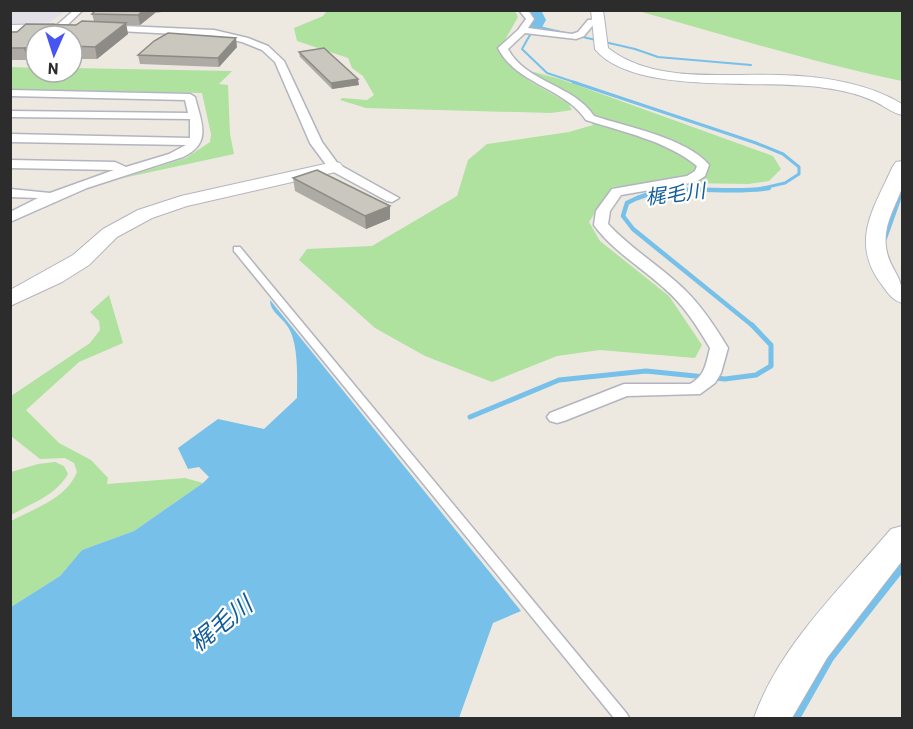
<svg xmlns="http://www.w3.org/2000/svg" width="913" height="729" font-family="Barlow,'Noto Sans JP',sans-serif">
  <rect width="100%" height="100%" fill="#ede9e0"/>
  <!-- industrial -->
  <path fill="#e2e0e6" d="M10 11H66L50 22 11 25Z"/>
  <!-- green -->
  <g fill="#afe19f">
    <path d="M323 11H515L518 17 501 47 503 58 531 82 568 103 572 110 551 113 366 108 340 100 342 98 367 100 374 95 363 76 352 68 348 58 297 41 294 28 323 16 326 12Z"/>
    <path d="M638 11H902V81C813 63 726 35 638 11Z"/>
    <path d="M11 67 36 68V72H72V68L232 71 219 84 228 85 230 134 234 154 123 178 186 158 210 142 211 134 202 93 11 89Z"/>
    <path d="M534 72 560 79 773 156 781 169 769 181 748 184 686 183 612 187 589 222 600 241 669 296 702 345 695 358 600 350 557 356 492 382 425 356 375 328 299 260 307 249 372 246 457 196 468 160 487 144 569 132 593 125 584 104 529 73Z"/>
    <path d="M109 295 123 343 79 362 26 410 59 443 91 460 108 478 107 484 185 478 203 483 134 531 82 550 60 576 11 607V521C35 508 66 499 77 472L74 463 65 458 40 459 11 436V396L90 343 100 330 99 321 90 312Z"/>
    <path d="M55 462 64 466 68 474C55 496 32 503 11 515V472L38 464Z"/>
  </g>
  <!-- water -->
  <path fill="#77c0ea" d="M270 300 521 611 493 623 459 718H11V607L60 576 82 550 134 531 203 483 209 477 199 467 188 469 178 448 218 419 264 429 297 398C297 378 299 344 288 327 282 317 270 312 270 300Z"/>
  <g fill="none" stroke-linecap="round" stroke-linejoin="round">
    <!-- stream-far4 -->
    <path stroke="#77c0ea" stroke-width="2" d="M577 83 547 73 522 49 535 26 635 49 658 57 751 65"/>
    <!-- stream-far3 -->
    <path stroke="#77c0ea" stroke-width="3" d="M573 82 756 143 783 154 799 167V174L785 183 759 189"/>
    <!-- stream-far2 -->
    <g stroke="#77c0ea" stroke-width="4.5">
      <path d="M885 238 902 190"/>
      <path d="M753 326 633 229 623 216 627 203C670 179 722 196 769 188"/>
    </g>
    <!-- stream-far1 -->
    <path stroke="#77c0ea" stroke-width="5" d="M470 417 559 380 646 371 725 379 756 375 771 366V345L752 325"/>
    <!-- stream -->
    <path stroke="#77c0ea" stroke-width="8" d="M796 718 830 658 902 567"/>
    <!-- river -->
    <path fill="#77c0ea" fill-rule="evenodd" d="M526 10H541L546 20 541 29H529L527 26 530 20Z"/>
    <!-- lane casing -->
    <g stroke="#b3b4bf" stroke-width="3">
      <path id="lane" d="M234 247H240L627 714 629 718H614L234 251Z"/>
    </g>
    <!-- street casing -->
    <g stroke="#b3b4bf" stroke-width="3">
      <g id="street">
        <path d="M74 10H83L63 29H57V25Z"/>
        <path d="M519 10H528L534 19 528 28 572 34 578 32 588 20 602 19V23L594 24 584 36 576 39 525 33 508 49C525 82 574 85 594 116 627 127 687 138 709 165L705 176 696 182 621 195 610 211 608 224C632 250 662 267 686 291 703 308 716 328 728 348L721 373 715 383 700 394 627 396 564 421 557 423 550 421 547 417 550 413 624 384H690C705 376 706 364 710 348 697 326 684 305 664 288 641 267 613 251 594 225L596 211 612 189 687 176 695 171 697 166C667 141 623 132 586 120 565 88 516 84 498 48L518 30 526 19Z"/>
        <path d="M102 25 214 30 248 38 268 46 284 61 322 142 338 164 399 198 392 202 387 201 330 170 310 143 275 62 262 50 242 42 214 36 99 30 98 28Z"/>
        <path d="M10 90 190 94 195 97C201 122 213 143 183 157L87 188 10 222V212L38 198 10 197V189L50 193 114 170 10 168V160L115 162 126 167 169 154 186 145 10 142V134L190 138V119L10 117V111L188 113 185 100 10 96Z"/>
      </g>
    </g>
    <!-- secondary casing -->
    <g stroke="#b3b4bf" stroke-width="2">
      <g id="secondary">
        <path d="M591 10H603L608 48C654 84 723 73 778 75 820 76 866 82 902 104V115C892 113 883 105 874 101 858 94 842 90 825 88 767 78 634 97 595 49Z"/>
        <path d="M53 24 57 25V31L10 33V25Z"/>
        <path d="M902 161C903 168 904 180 902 188 895 208 883 225 886 247 889 271 905 275 902 303 892 300 888 293 882 285 849 242 874 208 893 166L896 162Z"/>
        <path d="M334 162 340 163 343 167 340 171 187 206 152 218 117 237 89 265 62 282 10 306V290L73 255 103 229 138 210 181 196Z"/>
        <path d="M902 526V561L827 658 792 718H754C779 646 842 587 891 529Z"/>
      </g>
    </g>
    <!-- lane -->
    <use href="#lane" fill="#fff" fill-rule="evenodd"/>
    <!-- street -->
    <use href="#street" fill="#fff" fill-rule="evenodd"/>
    <!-- secondary -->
    <use href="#secondary" fill="#fff" fill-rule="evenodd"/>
  </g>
  <!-- wall -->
  <g fill="#adaba3">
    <path d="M96 10H164L162 12 155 13 140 25H126L128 34 97 59H72V36H36V59L27 60H10V32L76 25 94 21 92 14Z"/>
    <path d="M237 47 219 67 140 64 138 55Z"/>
    <path d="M299 52 359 85 332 89 300 57Z"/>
    <path d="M293 178 390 206V219L366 229 295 191Z"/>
  </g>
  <!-- shaded-wall -->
  <g fill="#8d8b85">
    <path d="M144 10H154L155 13 140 25 138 15Z"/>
    <path d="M126 23 128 34 97 59 95 47Z"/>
    <path d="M236 38 237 47 219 67 218 58Z"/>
    <path d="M35 46 36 59 27 60 24 48Z"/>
    <path d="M358 79 359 85 332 89 331 83Z"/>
    <path d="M390 206V219L366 229 365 216Z"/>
  </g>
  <!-- building -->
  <g fill="#c9c7be" stroke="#8d8b85" stroke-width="1.5">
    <path d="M96 10H144L138 15 92 14Z"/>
    <path d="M82 21 126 23 95 47 72 46V36H36V46L24 48H10V32H17L26 24 76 25Z"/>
    <path d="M168 33 236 38 218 58 138 55 154 41Z"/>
    <path d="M324 48 358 79 331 83 299 52Z"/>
    <path d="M317 170 390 206 365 216 293 178Z"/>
  </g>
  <g text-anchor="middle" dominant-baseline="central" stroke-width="4.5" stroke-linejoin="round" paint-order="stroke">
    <!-- water labels -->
    <g font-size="20" font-style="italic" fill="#135e9a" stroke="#fff">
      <text transform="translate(675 193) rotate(-7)">梶毛川</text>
    </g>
    <!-- near-water labels -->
    <g font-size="24" font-style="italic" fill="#135e9a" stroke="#fff">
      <text transform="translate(220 623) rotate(-38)">梶毛川</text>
    </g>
  </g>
  <!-- border -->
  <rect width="913" height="729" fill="none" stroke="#2c2c2c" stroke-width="24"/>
  <!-- north arrow -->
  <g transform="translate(54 54) rotate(183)"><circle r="28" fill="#ffffff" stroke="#ababab" stroke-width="1.5"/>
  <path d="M0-4.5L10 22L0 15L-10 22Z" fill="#4756f3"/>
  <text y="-9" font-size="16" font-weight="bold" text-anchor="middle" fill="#2c2c2c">N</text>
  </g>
</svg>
